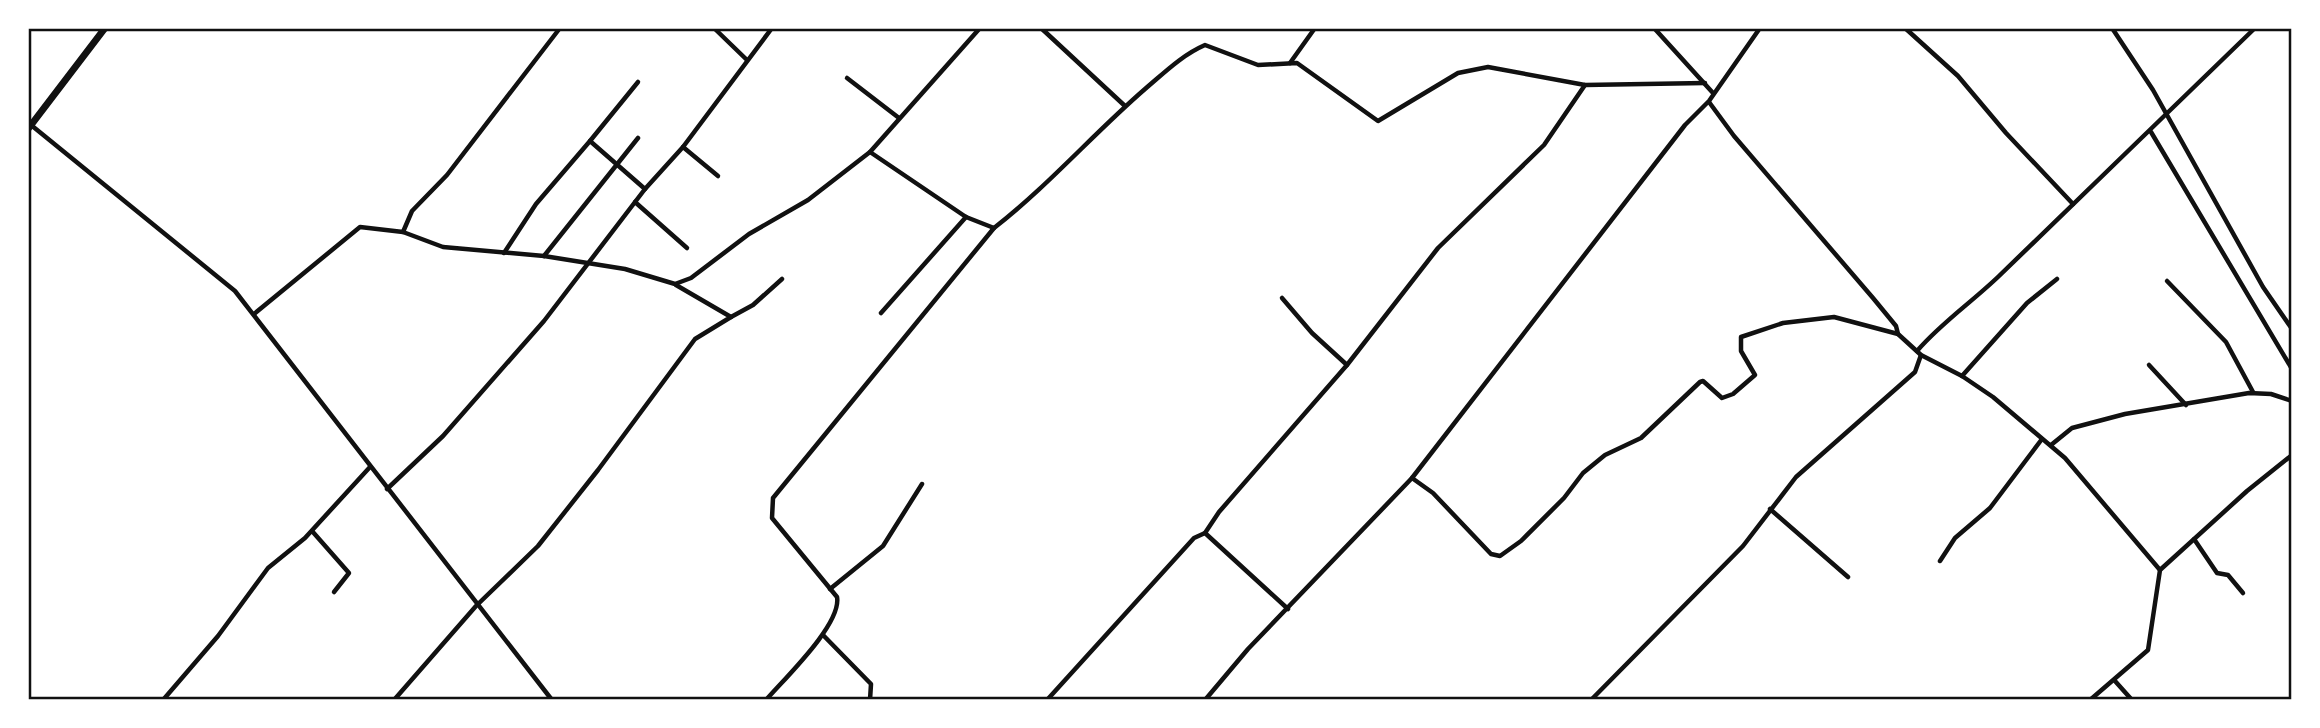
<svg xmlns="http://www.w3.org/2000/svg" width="2320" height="728" font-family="'Source Sans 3',sans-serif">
  <rect width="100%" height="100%" fill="#fff"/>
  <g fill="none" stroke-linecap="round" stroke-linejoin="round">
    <!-- minor -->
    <g stroke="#111" stroke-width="4.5">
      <path d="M1041 28 1125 106"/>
      <path d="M1654 28 1713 93"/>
      <path d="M1905 28 1958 76 2006 133 2073 204"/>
      <path d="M2112 28 2153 90 2263 287 2292 329"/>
      <path d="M715 29 747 60"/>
      <path d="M1290 63 1315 28"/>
      <path d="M847 78 899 118"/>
      <path d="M1709 102 1734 136 1873 298 1896 326 1898 334 1921 355 1962 376 1993 397 2065 458 2160 570"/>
      <path d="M31 125 235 291 552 700"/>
      <path d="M2151 132 2292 369"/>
      <path d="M590 141 638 82"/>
      <path d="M683 147 718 176"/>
      <path d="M870 152 980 28"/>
      <path d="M635 202 687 248"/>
      <path d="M403 232 412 211 447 175 560 28"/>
      <path d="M504 253 536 204 590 141 645 189"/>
      <path d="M544 256 638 138"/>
      <path d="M2167 281 2226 342 2253 392"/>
      <path d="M1282 298 1312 333 1347 365"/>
      <path d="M881 313 966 217"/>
      <path d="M254 314 360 227 403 232 443 247 544 256 625 269 675 284 691 278 749 234 808 200 870 152 966 217 994 228C1048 186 1093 134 1145 89 1164 73 1182 55 1205 45L1258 65 1297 63 1378 121 1458 73 1488 67 1585 85 1705 83"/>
      <path d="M731 317 753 305 782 279"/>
      <path d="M1917 351C1941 323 1972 302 1999 276 2084 193 2170 111 2255 28"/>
      <path d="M2149 365 2186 405"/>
      <path d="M1962 376 2027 303 2057 279"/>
      <path d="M2051 445 2072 428 2125 414 2249 393 2271 394 2292 401"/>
      <path d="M1412 478 1433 493 1491 554 1500 556 1521 541 1564 498 1583 473 1605 455 1641 438 1700 382 1703 381 1722 398 1733 394 1755 375 1741 351V337L1783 323 1834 317 1898 334"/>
      <path d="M387 489 443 436 544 321 645 189 683 147 772 28"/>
      <path d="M1770 509 1848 577"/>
      <path d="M312 531 349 573 334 592"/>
      <path d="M1205 533 1219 512 1347 365 1438 248 1544 145 1585 85"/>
      <path d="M2194 539 2217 573 2228 575 2243 593"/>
      <path d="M1940 561 1955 538 1990 508 2042 439"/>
      <path d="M830 589 883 546 922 484"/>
      <path d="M823 635 871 684 870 700"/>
      <path d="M2115 681 2132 700"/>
      <path d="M163 700 218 636 268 568 305 538 370 467"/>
      <path d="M394 700 476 606 538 546 598 470 695 339 731 317 676 285"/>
      <path d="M766 700C784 679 842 624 837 597L772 518 773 498 994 228"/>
      <path d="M1047 700 1194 538 1205 533 1288 609"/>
      <path d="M1205 700 1248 649 1412 478 1685 125 1709 101 1760 28"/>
      <path d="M1591 700 1743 546 1796 477 1915 372 1921 355"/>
      <path d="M2090 700 2148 650 2160 570 2247 491 2292 455"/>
    </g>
    <!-- primary -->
    <path stroke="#111" stroke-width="7" d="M28 129 105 28"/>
  </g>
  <!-- border -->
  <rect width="2320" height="728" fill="none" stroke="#ffffff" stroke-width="60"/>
  <rect x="30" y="30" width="2260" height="668" fill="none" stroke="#111" stroke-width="2.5"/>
</svg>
